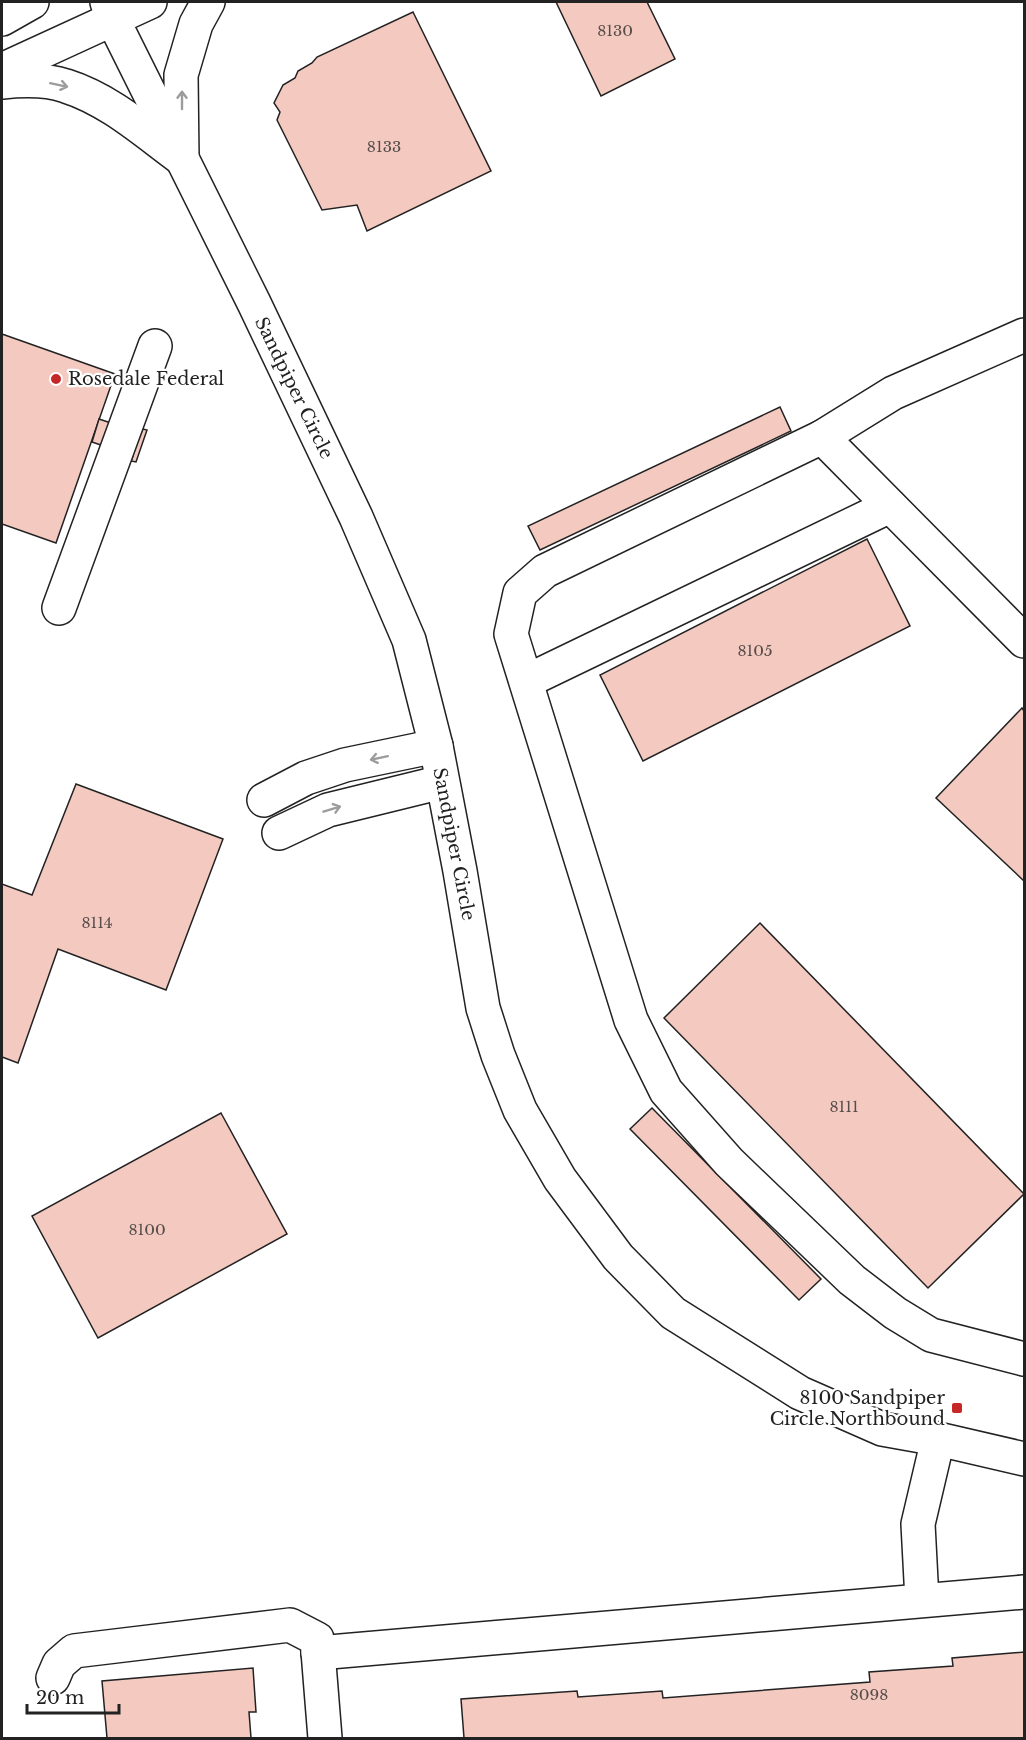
<svg xmlns="http://www.w3.org/2000/svg" width="1026" height="1740" font-family="'Libre Baskerville',serif">
  <rect width="100%" height="100%" fill="#fff"/>
  <!-- building -->
  <g fill="#f3c9c0" stroke="#222" stroke-width="1.5">
    <path d="M556 2H647L675 59 601 96Z"/>
    <path d="M413 12 491 171 367 231 357 205 322 210 277 120 280 112 274 103 283 85 295 78 298 71 312 63 317 57Z"/>
    <path d="M2 334 115 374 56 543 2 524Z"/>
    <path d="M780 407 791 431 540 550 528 526Z"/>
    <path d="M99 419 141 433 143 429 147 430 136 462 131 461 133 456 92 442Z"/>
    <path d="M867 539 910 626 643 761 600 675Z"/>
    <path d="M1022 708 1024 711V881L936 798Z"/>
    <path d="M76 784 223 839 166 990 58 949 18 1063 2 1057V884L32 895Z"/>
    <path d="M760 923 1024 1194 928 1288 664 1018Z"/>
    <path d="M652 1108 821 1279 799 1300 630 1129Z"/>
    <path d="M221 1113 287 1234 98 1338 32 1216Z"/>
    <path d="M1024 1652V1738H464L461 1699 577 1691 578 1697 662 1691 663 1698 870 1682 869 1672 953 1666 952 1658Z"/>
    <path d="M253 1668 256 1712H249L251 1738H107L102 1681Z"/>
  </g>
  <g fill="none" stroke-linecap="round" stroke-linejoin="round">
    <!-- minor casing -->
    <g stroke="#222" stroke-width="36">
      <g id="minor">
        <path d="M107 2 113 20 254 303 356 517 409 640 436 746 460 871 483 1008 498 1055 520 1110 560 1179 618 1257 673 1313 800 1393 882 1429 938 1439 1024 1459"/>
        <path d="M1024 335 893 393 822 437 545 571 520 593 511 634 631 1020 666 1091 729 1162 852 1280 895 1313 931 1335 1024 1359"/>
        <path d="M822 437 1024 641"/>
        <path d="M59 608 155 346"/>
        <path d="M527 681 890 506"/>
        <path d="M264 800 306 778 345 765 436 746"/>
        <path d="M279 833 328 810 442 782"/>
        <path d="M922 1600 918 1524 938 1439"/>
        <path d="M318 1653 1024 1592"/>
        <path d="M53 1678 59 1664 74 1651 290 1625 317 1639 325 1738"/>
      </g>
    </g>
    <!-- major casing -->
    <g stroke="#222" stroke-width="36">
      <g id="major">
        <path d="M2 19 32 2"/>
        <path d="M2 70 150 2"/>
        <path d="M2 82C22 80 46 79 66 86 110 100 145 132 182 159"/>
        <path d="M182 159 181 75 196 24 208 2"/>
      </g>
    </g>
    <!-- minor -->
    <use href="#minor" stroke="#fff" stroke-width="33"/>
    <!-- major -->
    <use href="#major" stroke="#fff" stroke-width="33"/>
  </g>
  <!-- one-way arrows -->
  <defs><path id="oneway-shaft" d="M-6 0H5M1.5-3L5.5 0L1.5 3" fill="none" stroke-width="1.6" stroke-linecap="round" stroke-linejoin="round" transform="scale(1.5)"/></defs>
  <g stroke="#9c9c9c">
    <use href="#oneway-shaft" transform="translate(59 85) rotate(12)"/>
    <use href="#oneway-shaft" transform="translate(182 100) rotate(-90)"/>
    <use href="#oneway-shaft" transform="translate(379 758) rotate(168)"/>
    <use href="#oneway-shaft" transform="translate(332 809) rotate(-17)"/>
  </g>
  <!-- markers -->
  <g fill="#c62828" stroke="#fff" stroke-width="2">
    <circle cx="56" cy="379" r="6"/>
    <rect x="951" y="1402" width="12" height="12" rx="3"/>
  </g>
  <g text-anchor="middle" dominant-baseline="central" stroke-width="4.5" stroke-linejoin="round" paint-order="stroke">
    <!-- number labels -->
    <g font-size="15" fill="#564c4a">
      <text x="615" y="30">8130</text>
      <text x="384" y="146">8133</text>
      <text x="755" y="650">8105</text>
      <text x="97" y="922">8114</text>
      <text x="844" y="1106">8111</text>
      <text x="147" y="1229">8100</text>
      <text x="869" y="1694">8098</text>
    </g>
    <!-- poi labels -->
    <g font-size="18" fill="#222" stroke="#fff" text-anchor="start">
      <text x="68" y="379">Rosedale Federal</text>
      <text x="945" y="1398" text-anchor="end">8100 Sandpiper<tspan x="945" dy="21">Circle Northbound</tspan></text>
    </g>
    <!-- street labels -->
    <g font-size="18" fill="#222" stroke="#fff">
      <text transform="translate(294 388) rotate(64)">Sandpiper Circle</text>
      <text transform="translate(454 844) rotate(79)">Sandpiper Circle</text>
    </g>
  </g>
  <!-- border -->
  <rect width="1026" height="1740" fill="none" stroke="#222222" stroke-width="6"/>
  <!-- scale -->
  <path d="M27 1704v9h92v-9" fill="none" stroke="#222222" stroke-width="3"/>
  <text x="36" y="1704" font-size="18" fill="#222222" stroke="#ffffff" stroke-width="4.5" paint-order="stroke">20 m</text>
</svg>
